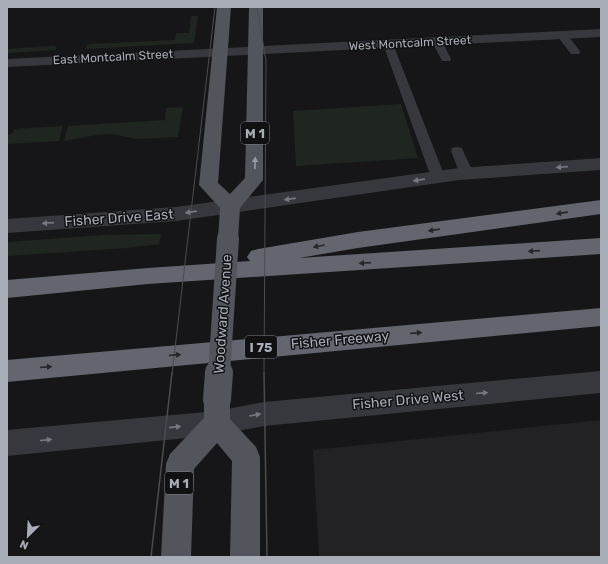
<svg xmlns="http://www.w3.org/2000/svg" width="608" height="564" font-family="Rubik,sans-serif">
  <rect width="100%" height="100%" fill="#161618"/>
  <!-- built -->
  <path fill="#222225" d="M601 420V557H319L313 450Z"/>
  <!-- green -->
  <g fill="#1e261f">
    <path d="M191 16H198L194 43 85 49 87 45 91 44 175 40 176 33H189Z"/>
    <path d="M53 46 56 47V50L7 53V49Z"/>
    <path d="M401 104 418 158 296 166 293 111Z"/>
    <path d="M183 107 178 137 138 139 111 134 97 135 64 141 68 126 165 120 166 108Z"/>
    <path d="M63 126 59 141 7 144V135L12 134 14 129Z"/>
    <path d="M161 234 159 244 127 248 7 256V242L102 235Z"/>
  </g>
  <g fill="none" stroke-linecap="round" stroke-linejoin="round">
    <!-- service -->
    <g fill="#37383d" fill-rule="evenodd">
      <path d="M562 32 566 33 579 50 580 52 579 54H571L558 37 557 35Z"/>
      <path d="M437 38 442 41 451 59 450 61H442L432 41Z"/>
      <path d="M388 41 393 44 445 177 443 180 438 181 433 180 431 177 383 44Z"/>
      <path d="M457 147 462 148 463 151 474 174 472 177 467 178 462 177 460 174 451 151 452 148Z"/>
    </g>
    <!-- minor -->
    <path fill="#37383d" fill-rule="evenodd" d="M601 29V37L7 67V59Z"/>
    <!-- tertiary -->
    <g fill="#37383d" fill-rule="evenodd">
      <path d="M601 158V170L459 180 176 221 7 233V219L176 207 459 168Z"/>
      <path d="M601 371V393L264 426 217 435 7 456V430L217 411 264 402Z"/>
    </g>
    <!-- primary -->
    <g fill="#53555c" fill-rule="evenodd">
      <path d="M217 7H231L218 183 230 194 245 178 249 7H263V180L240 208 238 239 235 244 228 246 221 244 218 239 220 208 199 185Z"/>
      <path d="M217 387 226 391 230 399V419L256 447 260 457V557H230L232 461 217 443 194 469 191 557H161L166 464 170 454 204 418V399L208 391Z"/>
    </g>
    <!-- motorway -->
    <g fill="#63666e" fill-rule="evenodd">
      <path d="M601 200V214L358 248 299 258 601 238V254L148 284 7 298V280L148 268 250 261 247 257 251 251 258 249 358 232Z"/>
      <path d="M601 308V326L7 382V360Z"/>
    </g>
    <!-- tram-far1 -->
    <g stroke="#4a4c52" stroke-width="1">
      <path d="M257 7 266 61 264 374"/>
      <path d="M172 374 215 7"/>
    </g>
    <!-- tram -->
    <g stroke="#4a4c52" stroke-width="1.5">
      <path d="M264 373 267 557"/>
      <path d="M151 557 172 373"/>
    </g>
    <!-- primary-bridge-far1 -->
    <path stroke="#53555c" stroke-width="22" d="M219 374 228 239"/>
    <!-- primary-bridge -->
    <path stroke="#53555c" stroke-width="28" d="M217 399 219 373"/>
  </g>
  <!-- one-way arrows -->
  <defs><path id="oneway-solid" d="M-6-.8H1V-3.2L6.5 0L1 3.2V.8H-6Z"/></defs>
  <use fill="#979ba6" href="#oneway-solid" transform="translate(255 163) rotate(-88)"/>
  <g fill="#757881">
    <use href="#oneway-solid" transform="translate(562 167) rotate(176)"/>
    <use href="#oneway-solid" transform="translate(419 180) rotate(172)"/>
    <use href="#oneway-solid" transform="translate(290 199) rotate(172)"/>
    <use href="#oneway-solid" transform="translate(191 212) rotate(172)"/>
    <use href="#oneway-solid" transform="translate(48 223) rotate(176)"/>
    <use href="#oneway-solid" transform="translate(482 393) rotate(-5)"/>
    <use href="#oneway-solid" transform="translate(255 415) rotate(-10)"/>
    <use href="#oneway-solid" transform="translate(175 427) rotate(-6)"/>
    <use href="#oneway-solid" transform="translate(46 440) rotate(-6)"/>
  </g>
  <g fill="#26262a">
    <use href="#oneway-solid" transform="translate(562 213) rotate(172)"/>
    <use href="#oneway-solid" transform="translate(434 230) rotate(172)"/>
    <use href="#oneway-solid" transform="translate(319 246) rotate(170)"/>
    <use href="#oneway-solid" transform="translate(534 251) rotate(176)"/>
    <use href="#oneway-solid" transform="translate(365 263) rotate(176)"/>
    <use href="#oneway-solid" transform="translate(416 333) rotate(-5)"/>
    <use href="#oneway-solid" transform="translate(175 355) rotate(-5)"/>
    <use href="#oneway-solid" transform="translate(46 367) rotate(-5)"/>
  </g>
  <g text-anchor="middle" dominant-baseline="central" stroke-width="3" stroke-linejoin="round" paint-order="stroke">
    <!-- far-street labels -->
    <g font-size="12" fill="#a8adb8" stroke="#111113">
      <text transform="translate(410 43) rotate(-3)">West Montcalm Street</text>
      <text transform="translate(113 57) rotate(-3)">East Montcalm Street</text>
    </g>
    <!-- shield labels -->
    <g fill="#111113" stroke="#7b7e86" stroke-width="1">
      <rect x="241" y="122" width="28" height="22" rx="3"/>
      <rect x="245" y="336" width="32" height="22" rx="3"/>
      <rect x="165" y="472" width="28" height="22" rx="3"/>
    </g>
    <g font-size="13" font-weight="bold" fill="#a8adb8">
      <text x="255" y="133">M 1</text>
      <text x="261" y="347">I 75</text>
      <text x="179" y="483">M 1</text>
    </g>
    <!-- street labels -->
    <g font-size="14" fill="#a8adb8" stroke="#111113">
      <text transform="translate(119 218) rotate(-4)">Fisher Drive East</text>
      <text transform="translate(223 314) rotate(-86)">Woodward Avenue</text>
      <text transform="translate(340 340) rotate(-5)">Fisher Freeway</text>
      <text transform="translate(408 400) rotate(-5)">Fisher Drive West</text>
    </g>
  </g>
  <!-- border -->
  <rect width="608" height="564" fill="none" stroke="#a8adb8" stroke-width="16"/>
  <!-- north arrow -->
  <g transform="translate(28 536) rotate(204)" stroke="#111113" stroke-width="3" paint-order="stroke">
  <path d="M0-3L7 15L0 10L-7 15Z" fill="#a8adb8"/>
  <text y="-6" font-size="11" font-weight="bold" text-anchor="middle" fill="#a8adb8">N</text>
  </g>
</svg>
